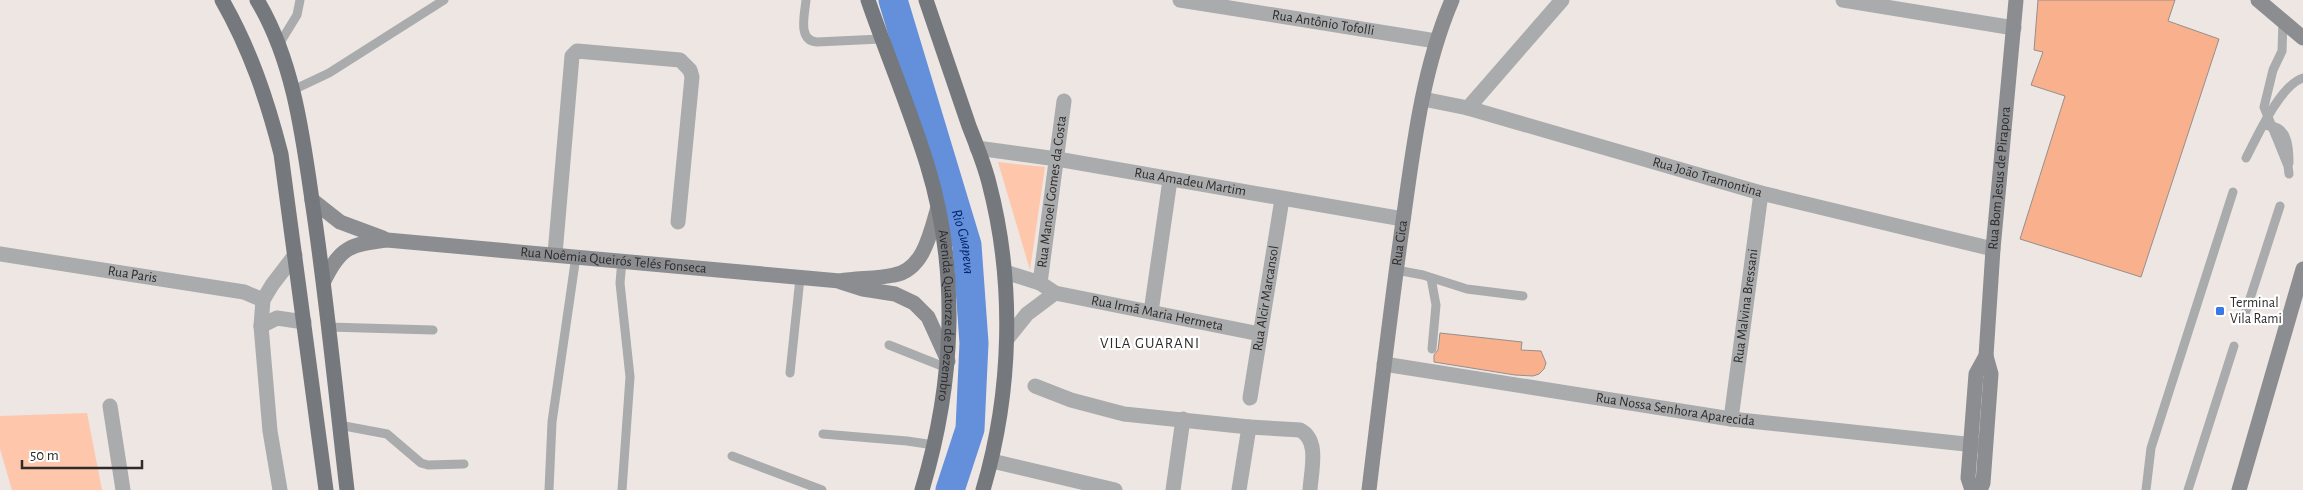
<svg xmlns="http://www.w3.org/2000/svg" width="2303" height="490" font-family="'Alegreya Sans',sans-serif">
  <rect width="100%" height="100%" fill="#ede6e3"/>
  <!-- green -->
  <g fill="#fec6ab">
    <path d="M998 162 1045 167 1030 270Z"/>
    <path d="M87 413 102 490H12L0 449V416Z"/>
  </g>
  <g fill="none" stroke-linecap="round" stroke-linejoin="round">
    <!-- river -->
    <path stroke="#638fdb" stroke-width="29" id="s1" d="M893 0 967 245 974 343 970 429 950 490"/>
  </g>
  <!-- building -->
  <g fill="#f9b08c" stroke="#958f8c">
    <path d="M2038 0H2175L2168 21 2219 39 2141 277 2020 239 2065 96 2031 85 2043 52 2034 50Z"/>
    <path d="M1440 333 1522 342 1521 350 1541 351 1546 363 1544 369 1539 374 1533 376 1515 375 1434 362V355L1438 350Z"/>
  </g>
  <g fill="none" stroke-linecap="round" stroke-linejoin="round">
    <!-- lane -->
    <g stroke="#a9abad" stroke-width="9">
      <path d="M806 0C805 13 797 41 817 42L881 39"/>
      <path d="M2283 21 2282 51 2273 70 2264 107 2288 166 2289 174"/>
      <path d="M278 46 297 15 300 0"/>
      <path d="M293 90 329 73 444 0"/>
      <path d="M2268 126C2288 125 2289 148 2289 163"/>
      <path d="M2246 158C2257 137 2280 85 2303 78"/>
      <path d="M622 260 620 283 630 377 622 490"/>
      <path d="M1396 270 1423 275 1467 289 1523 296"/>
      <path d="M1431 278 1436 305 1432 349"/>
      <path d="M2245 314 2280 206"/>
      <path d="M328 327 433 330"/>
      <path d="M889 345 947 368"/>
      <path d="M790 373 800 278"/>
      <path d="M339 425 387 434 421 463 428 465 464 464"/>
      <path d="M823 434 907 441 934 445"/>
      <path d="M732 456 822 490"/>
      <path d="M549 490 552 422 576 256"/>
      <path d="M2146 490 2151 448 2233 192"/>
      <path d="M2188 490 2234 346"/>
    </g>
    <!-- street -->
    <g stroke="#a9abad" stroke-width="15">
      <path id="s2" d="M1180 0 1436 41"/>
      <path d="M1843 0 2014 28"/>
      <path id="s3" d="M1423 99 1468 108 1761 193 1993 249"/>
      <path d="M1468 108 1562 0"/>
      <path id="s4" d="M977 148 1057 159 1403 219"/>
      <path id="s5" d="M0 254 244 292 263 300"/>
      <path d="M555 254 572 56 577 51 680 60 690 70 692 77 678 222"/>
      <path id="s6" d="M1005 272 1040 283 1055 293 1260 334"/>
      <path id="s7" d="M1040 283 1064 101"/>
      <path d="M1151 312 1170 180"/>
      <path d="M261 326 277 318 304 322"/>
      <path d="M1007 339 1027 314 1055 293"/>
      <path id="s8" d="M1384 364 1731 419 1984 446"/>
      <path d="M1035 386 1071 400 1124 414 1249 427 1239 490"/>
      <path id="s9" d="M1250 398 1282 199"/>
      <path d="M110 406 123 490"/>
      <path id="s10" d="M1731 419 1761 193"/>
      <path d="M1249 427 1300 430C1320 440 1311 471 1310 490"/>
      <path d="M992 461 1115 490"/>
      <path d="M280 490 270 431 261 326 263 300 272 285 295 255"/>
      <path d="M1173 490 1183 419"/>
    </g>
    <!-- secondary -->
    <g stroke="#8b8d91" stroke-width="15">
      <path d="M2258 0 2303 38"/>
      <path d="M312 200 340 222 383 238"/>
      <path id="s11" d="M324 281C341 246 350 245 387 240L840 281C858 278 876 279 894 275 924 270 931 231 938 207"/>
      <path d="M841 282 863 289 895 294 914 303 928 317 948 361"/>
      <path id="s12" d="M1369 490C1380 398 1391 306 1404 214 1414 142 1423 68 1452 0"/>
      <path d="M1972 490 1968 478 1976 374 1986 356"/>
      <path id="s13" d="M1980 490 1983 483 1991 374 1986 356 1993 249 2016 0"/>
      <path d="M2239 490 2303 269"/>
    </g>
    <!-- primary -->
    <g stroke="#75787c" stroke-width="15">
      <path d="M222 0C250 49 267 99 281 154L326 490"/>
      <path d="M257 0C294 61 303 138 313 207 327 301 336 396 347 490"/>
      <path id="s14" d="M868 0C887 55 910 109 927 164 960 271 954 384 922 490"/>
      <path d="M926 0C940 42 955 84 969 126 976 144 984 163 989 183 1015 282 1012 392 983 490"/>
    </g>
  </g>
  <!-- markers -->
  <rect fill="#3878e7" stroke="#fff" stroke-width="2" x="2215" y="306" width="10" height="10" rx="2.5"/>
  <g text-anchor="middle" dominant-baseline="central" stroke-width="4.5" stroke-linejoin="round" paint-order="stroke">
    <!-- street labels -->
    <g font-size="14" fill="#2e2b2a" stroke="#fff">
      <text stroke="none"><textPath href="#s2" startOffset="145">Rua Antônio Tofolli</textPath></text>
      <text stroke="none"><textPath href="#s3" startOffset="295">Rua João Tramontina</textPath></text>
      <text stroke="none"><textPath href="#s13" startOffset="314">Rua Bom Jesus de Pirapora</textPath></text>
      <text stroke="none"><textPath href="#s4" startOffset="216">Rua Amadeu Martim</textPath></text>
      <text stroke="none"><textPath href="#s7" startOffset="92">Rua Manoel Gomes da Costa</textPath></text>
      <text stroke="none"><textPath href="#s12" startOffset="249">Rua Cica</textPath></text>
      <text stroke="none"><textPath href="#s11" startOffset="308">Rua Noêmia Queirós Telés Fonseca</textPath></text>
      <text stroke="none"><textPath href="#s5" startOffset="134">Rua Paris</textPath></text>
      <text stroke="none"><textPath href="#s9" startOffset="101">Rua Alcir Marcansol</textPath></text>
      <text stroke="none"><textPath href="#s10" startOffset="114">Rua Malvina Bressani</textPath></text>
      <text stroke="none"><textPath href="#s6" startOffset="159">Rua Irmã Maria Hermeta</textPath></text>
      <text stroke="none"><textPath href="#s14" startOffset="328">Avenida Quatorze de Dezembro</textPath></text>
      <text stroke="none"><textPath href="#s8" startOffset="295">Rua Nossa Senhora Aparecida</textPath></text>
    </g>
    <!-- poi labels -->
    <g font-size="14" fill="#2e2b2a" stroke="#fff" text-anchor="start">
      <text x="2230" y="303">Terminal<tspan x="2230" dy="16">Vila Rami</tspan></text>
    </g>
    <!-- water labels -->
    <g font-size="15" font-style="italic" fill="#002466" stroke="#fff">
      <text stroke="none"><textPath href="#s1" startOffset="252">Rio Guapeva</textPath></text>
    </g>
    <!-- neighbourhood labels -->
    <g font-size="15" letter-spacing="1" fill="#2e2b2a" stroke="#fff">
      <text x="1150" y="343">VILA GUARANI</text>
    </g>
  </g>
  <!-- scale -->
  <path d="M22 460v8h120v-8" fill="none" stroke="#2e2b2a" stroke-width="2.5"/>
  <text x="30" y="460" font-size="15" fill="#2e2b2a" stroke="#ffffff" stroke-width="4" paint-order="stroke">50 m</text>
</svg>
